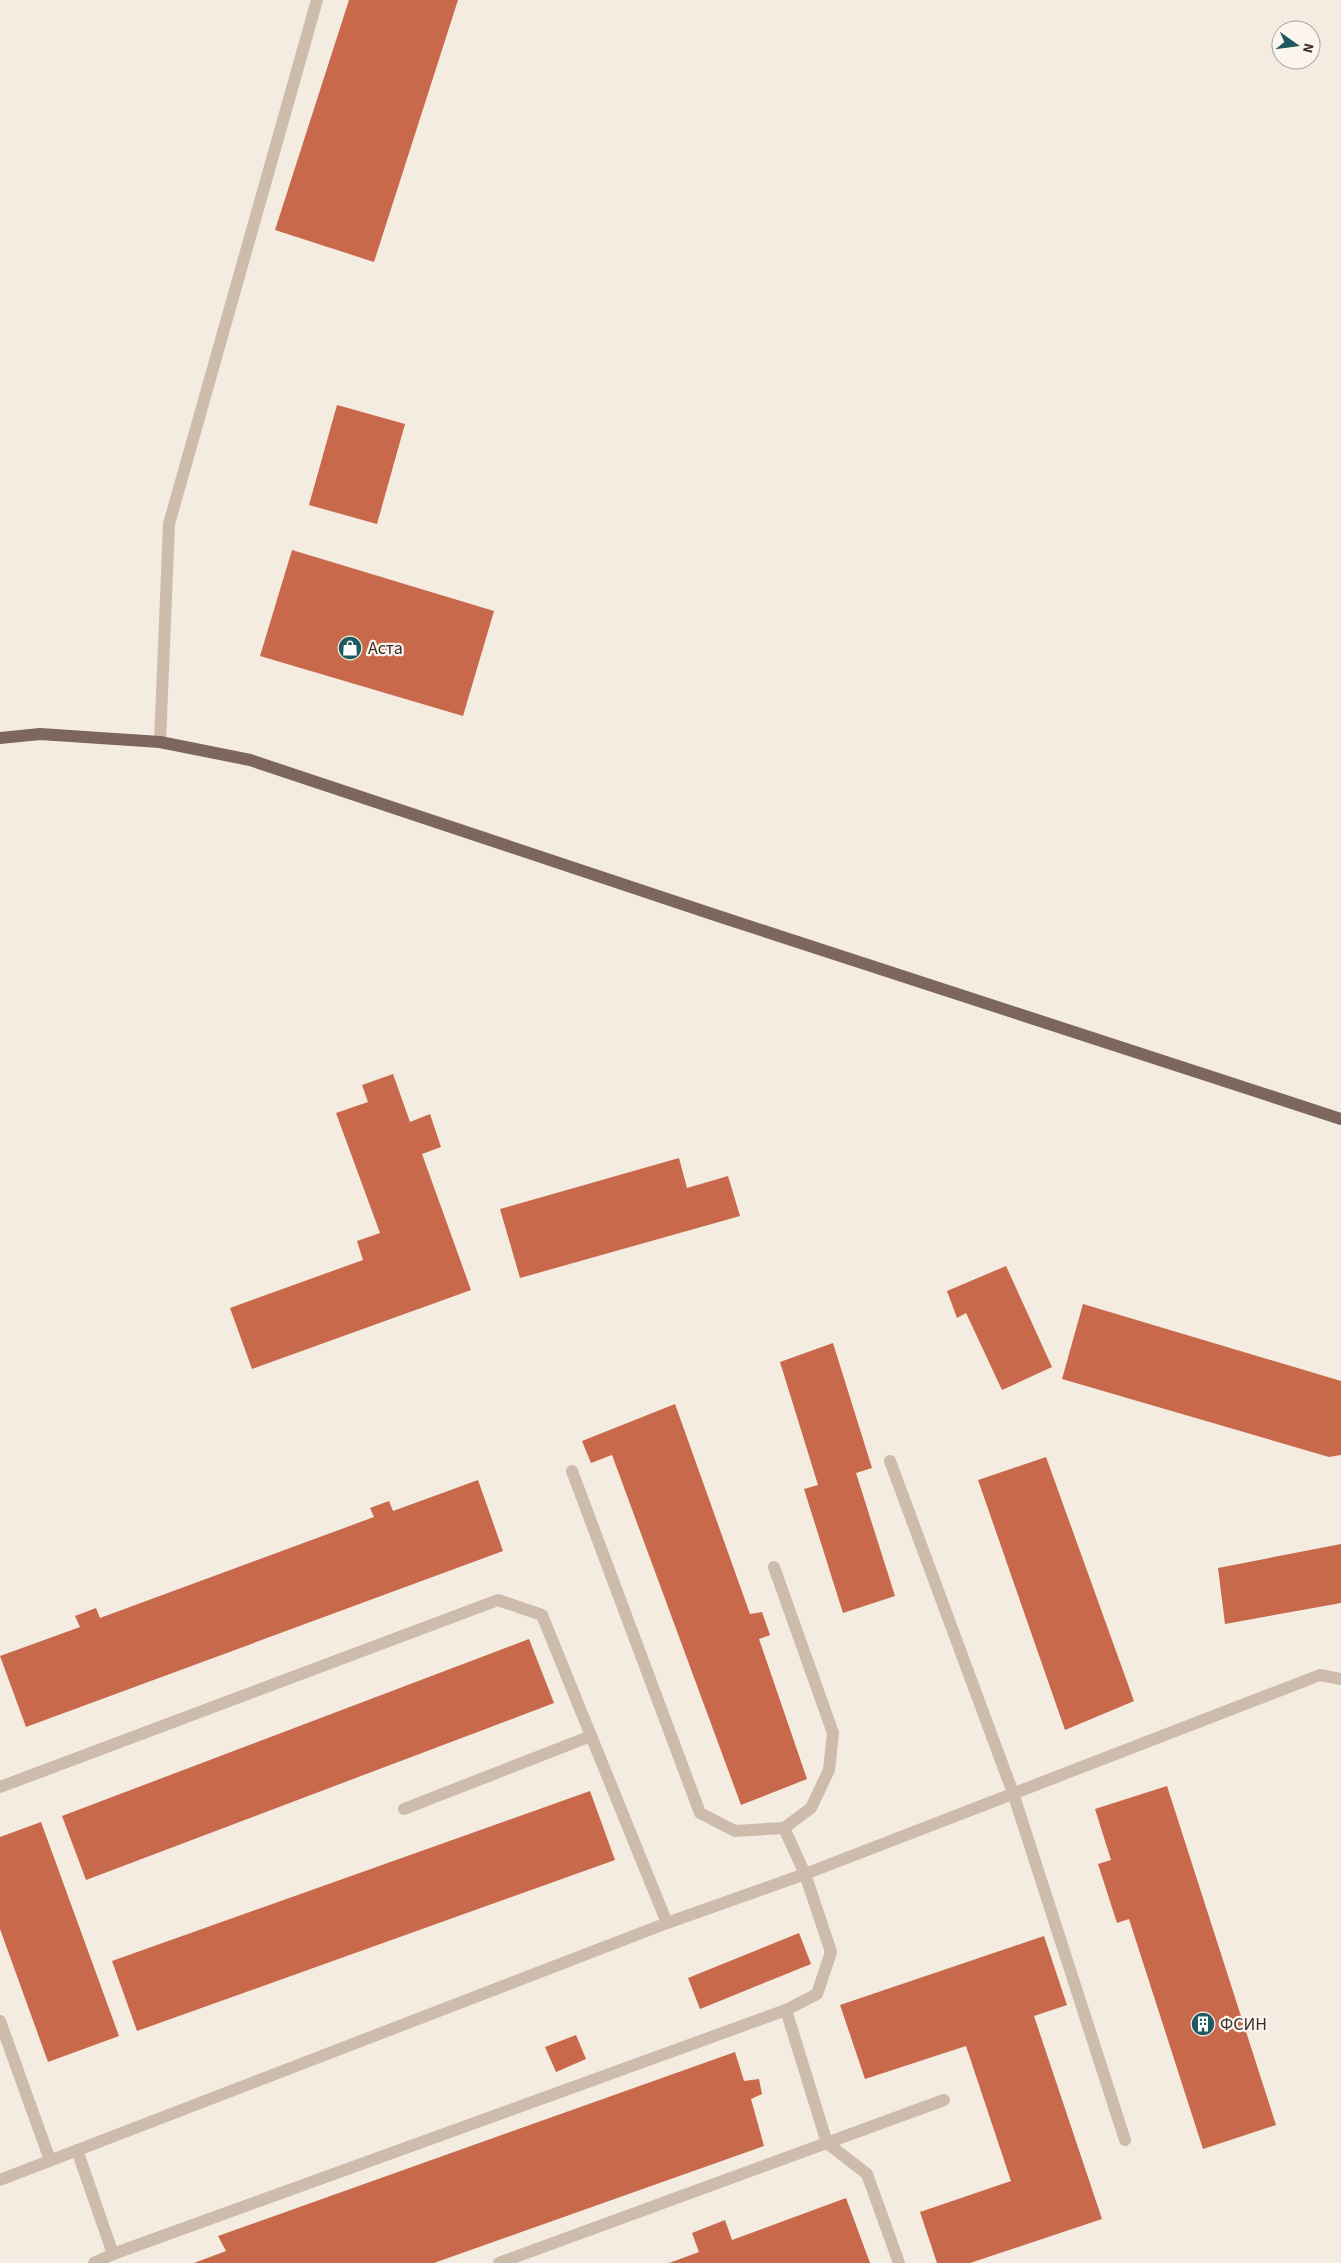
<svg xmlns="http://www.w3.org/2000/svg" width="1341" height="2263" font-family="'Source Sans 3',sans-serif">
  <rect width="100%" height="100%" fill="#f4ebe1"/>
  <!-- building -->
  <g fill="#c8694b">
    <path d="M349 0H458L374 262 275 230Z"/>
    <path d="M337 405 405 424 377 524 309 505Z"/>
    <path d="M292 550 494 611 463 716 260 656Z"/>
    <path d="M393 1074 410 1122 430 1114 441 1147 422 1154 471 1290 252 1369 230 1308 363 1260 357 1241 380 1233 336 1113 368 1102 362 1085Z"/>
    <path d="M679 1158 687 1188 728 1176 740 1216 520 1278 500 1209Z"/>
    <path d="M1006 1266 1052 1367 1002 1390 966 1313 957 1318 947 1291Z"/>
    <path d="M1083 1304 1341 1381V1455L1329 1457 1062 1379Z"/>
    <path d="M833 1343 872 1468 856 1473 895 1596 843 1613 804 1489 818 1485 780 1362Z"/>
    <path d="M675 1404 750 1614 762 1612 770 1635 759 1639 807 1779 741 1805 612 1455 591 1463 582 1441Z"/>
    <path d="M1046 1457 1134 1701 1065 1730 978 1480Z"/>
    <path d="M478 1480 503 1551 26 1727 0 1656 80 1627 75 1616 96 1608 100 1618 374 1517 370 1508 389 1501 393 1511Z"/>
    <path d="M1341 1544V1603L1225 1624 1218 1568Z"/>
    <path d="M529 1639 554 1703 86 1880 62 1816Z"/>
    <path d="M1167 1786 1276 2125 1203 2149 1129 1919 1117 1923 1098 1864 1111 1860 1095 1809Z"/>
    <path d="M590 1791 615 1860 137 2031 112 1961Z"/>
    <path d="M41 1822 119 2036 48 2062 0 1929V1837Z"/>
    <path d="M799 1933 811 1964 700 2009 688 1978Z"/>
    <path d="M1044 1936 1067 2005 1034 2016 1102 2219 970 2263H937L920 2212 1011 2181 966 2046 865 2079 840 2005Z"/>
    <path d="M576 2035 586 2059 556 2072 545 2047Z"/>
    <path d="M735 2052 744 2081 759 2079 762 2094 751 2099 764 2146 434 2263H194L226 2251 218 2236Z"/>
    <path d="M846 2198 870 2263H669L699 2252 692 2233 725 2220 732 2240Z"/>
  </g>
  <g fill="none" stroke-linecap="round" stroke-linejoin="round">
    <!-- minor -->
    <g stroke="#cdbbac" stroke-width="12">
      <path d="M160 742 169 524 317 0"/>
      <path d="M890 1461 1013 1793 1125 2140"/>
      <path d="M572 1471 700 1813 735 1831 784 1828 811 1808 829 1770 833 1733 774 1567"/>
      <path d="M0 1787 498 1600 542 1615 667 1923"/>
      <path d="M404 1809 591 1736"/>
      <path d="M786 2010 827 2143 867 2174 899 2263"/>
      <path d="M0 2021 50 2160"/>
      <path d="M77 2150 113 2254 786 2010 817 1994 831 1952 805 1874 784 1828"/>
      <path d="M0 2180 667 1923 805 1874 1320 1675 1341 1679"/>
      <path d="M94 2263 113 2254"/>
      <path d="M499 2263 944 2100"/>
    </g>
    <!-- major -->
    <path stroke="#7d675c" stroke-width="12" d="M0 738 40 734 160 742 250 760 718 916 1341 1119"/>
  </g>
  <!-- icons -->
  <defs>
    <g id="shop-disc" transform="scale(1.25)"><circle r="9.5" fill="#1f5a5e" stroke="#fbf5ee"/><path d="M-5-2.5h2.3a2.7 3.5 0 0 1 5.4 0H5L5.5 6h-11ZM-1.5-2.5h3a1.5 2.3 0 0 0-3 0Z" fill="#fff"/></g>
    <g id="building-disc" transform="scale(1.25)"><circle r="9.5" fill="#1f5a5e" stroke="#fbf5ee"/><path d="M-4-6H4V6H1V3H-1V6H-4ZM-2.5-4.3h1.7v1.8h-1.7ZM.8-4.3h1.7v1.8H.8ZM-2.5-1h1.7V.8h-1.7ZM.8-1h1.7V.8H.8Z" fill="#fff"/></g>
  </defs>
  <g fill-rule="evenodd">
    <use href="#shop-disc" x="350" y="648"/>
    <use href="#building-disc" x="1203" y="2024"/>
  </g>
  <g text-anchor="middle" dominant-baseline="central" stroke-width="4.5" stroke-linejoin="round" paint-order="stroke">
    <!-- poi labels -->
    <g font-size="18" fill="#3b302b" stroke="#fbf5ee" text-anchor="start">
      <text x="368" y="648">Аста</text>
      <text x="1220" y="2024">ФСИН</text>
    </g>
  </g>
  <!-- north arrow -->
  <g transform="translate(1296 45) rotate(104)"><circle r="24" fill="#fbf5ee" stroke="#aea6a0"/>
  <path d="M0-4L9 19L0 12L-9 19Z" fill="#1f5a5e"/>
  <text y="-8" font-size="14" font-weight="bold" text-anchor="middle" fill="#3b302b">N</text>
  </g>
</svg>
